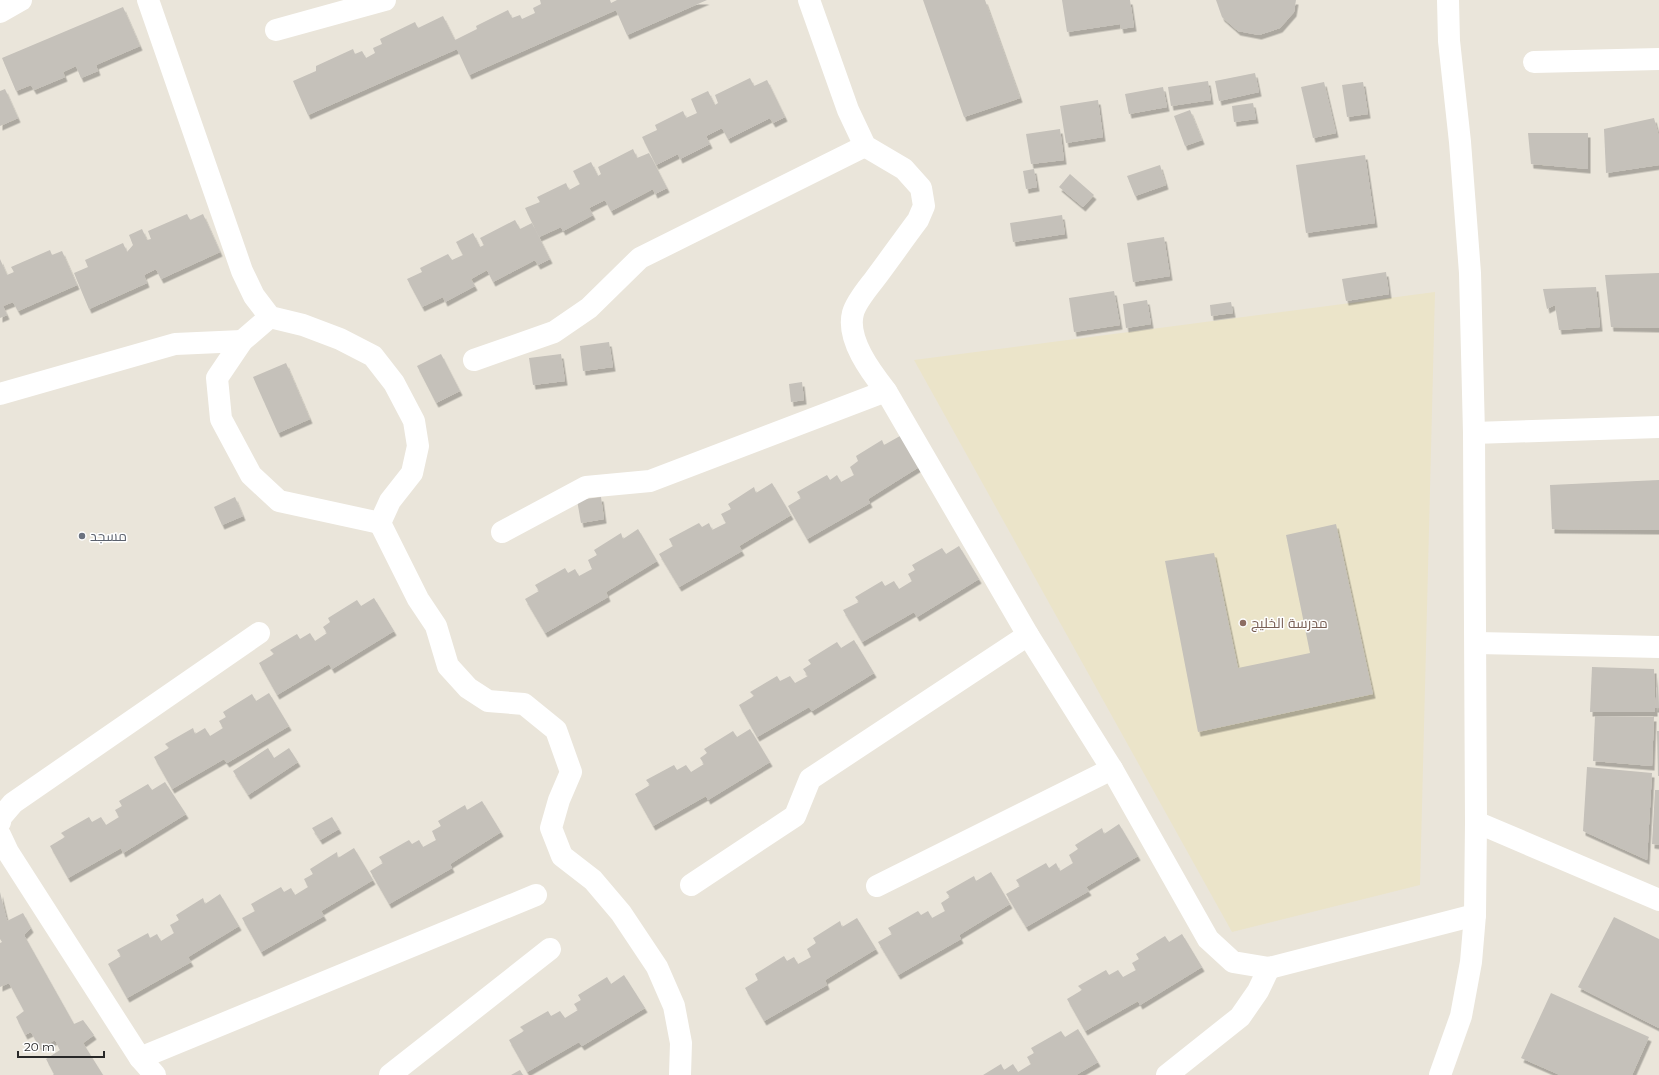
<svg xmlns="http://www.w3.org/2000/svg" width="1659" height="1075" font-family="Montserrat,Cairo,sans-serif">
  <defs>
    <filter id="shadow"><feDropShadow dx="2.5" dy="4.5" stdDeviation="0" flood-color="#0004"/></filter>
  </defs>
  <rect width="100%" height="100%" fill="#eae5da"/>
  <!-- education -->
  <path fill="#ebe4c9" d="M1435 292 1420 885 1232 932 914 360Z"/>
  <!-- building -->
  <g fill="#c5c1ba" filter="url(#shadow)">
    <path d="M540 0H610L611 3 617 0H707L627 35 616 10 469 75 457 49 308 115 293 81 316 71V66L353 49 355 54 362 51 366 58 375 53 373 48 382 44 380 39 415 22 418 28 443 16 455 40 477 29 476 26 508 10 512 18 520 15 522 19 535 13 533 8 541 4Z"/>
    <path d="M923 0H985L1020 98 964 117Z"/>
    <path d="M1062 0H1130L1134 27 1121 29 1120 24 1067 32Z"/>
    <path d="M1216 0H1296L1294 12 1280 28 1259 35 1238 31 1222 17Z"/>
    <path d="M123 7 140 46 96 65 98 71 81 78 76 66 63 72 65 77 34 90 31 85 16 91 2 58Z"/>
    <path d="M1255 73 1259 92 1219 101 1215 81Z"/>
    <path d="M750 78 754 86 767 80 785 117 773 123 770 118 728 139 722 128 706 136 710 144 680 159 678 154 656 165 642 137 657 130 655 125 683 111 686 118 697 113 691 99 708 91 715 105 718 103 715 95Z"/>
    <path d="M1208 81 1211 100 1171 106 1168 87Z"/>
    <path d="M1324 82 1336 133 1313 138 1301 87Z"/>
    <path d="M1363 82 1368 114 1347 117 1342 85Z"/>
    <path d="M1163 87 1167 107 1129 114 1125 94Z"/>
    <path d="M5 89 18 118 0 126V91Z"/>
    <path d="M1098 100 1103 137 1066 143 1060 106Z"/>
    <path d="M1253 103 1256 119 1234 122 1232 106Z"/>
    <path d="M1190 110 1202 140 1185 146 1174 116Z"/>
    <path d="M1654 118 1659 137V165L1606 173 1604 129Z"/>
    <path d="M1060 129 1064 160 1031 164 1026 134Z"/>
    <path d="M1528 133H1588V169L1531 164Z"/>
    <path d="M633 149 637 158 649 153 667 188 655 194 653 189 611 211 605 200 589 208 593 215 563 231 561 227 539 237 525 208 540 202 537 197 566 183 569 190 580 184 573 171 591 162 598 176 601 174 598 167Z"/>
    <path d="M1365 155 1375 223 1306 233 1296 165Z"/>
    <path d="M1160 165 1166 185 1135 196 1127 176Z"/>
    <path d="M1034 169 1037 187 1026 189 1023 171Z"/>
    <path d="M1070 174 1094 195 1083 207 1059 187Z"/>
    <path d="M187 214 190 220 203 214 220 252 161 279 156 269 144 275 147 283 89 309 74 273 88 267 85 260 123 243 127 252 133 245 129 235 142 229 147 240 151 239 148 231Z"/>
    <path d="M1062 215 1065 234 1013 242 1010 223Z"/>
    <path d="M515 220 520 229 532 223 550 259 538 265 535 260 493 282 487 270 471 279 475 286 445 302 443 297 422 307 407 279 422 272 420 268 448 254 452 260 463 255 456 242 473 233 480 247 484 245 480 238Z"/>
    <path d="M1164 237 1170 276 1133 282 1127 243Z"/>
    <path d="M50 250 52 255 62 251 77 285 18 311 13 302 3 306 7 315 0 318V259L7 275 14 272 11 267Z"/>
    <path d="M1386 272 1389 294 1346 301 1342 279Z"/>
    <path d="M1659 273V328L1611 327 1605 275Z"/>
    <path d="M1596 287 1600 327 1559 330 1555 305 1547 309 1543 289Z"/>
    <path d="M1114 291 1120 325 1074 332 1069 298Z"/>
    <path d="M1147 300 1151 324 1126 328 1123 304Z"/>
    <path d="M1231 302 1233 313 1211 316 1210 305Z"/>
    <path d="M609 342 613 367 583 371 580 346Z"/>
    <path d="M441 354 460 391 436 403 417 366Z"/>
    <path d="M561 354 565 381 533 385 529 358Z"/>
    <path d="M286 363 310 419 278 433 253 377Z"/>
    <path d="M802 382 804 400 791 402 789 384Z"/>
    <path d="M900 436 919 467 868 499 870 503 807 539 788 506 801 498 797 492 827 475 830 480 837 475 841 482 854 475 850 467 858 461 856 456 882 440 884 445Z"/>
    <path d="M1659 480V530L1552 529 1550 485Z"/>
    <path d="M772 483 791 515 739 546 742 551 679 587 659 554 673 546 669 539 699 523 702 527 709 523 712 530 726 523 721 514 731 509 728 504 754 487 756 493Z"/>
    <path d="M235 497 243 516 222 525 214 507Z"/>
    <path d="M601 497 604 519 581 523 577 500Z"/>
    <path d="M1336 524 1373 694 1198 732 1165 561 1214 553 1238 668 1310 653 1286 535Z"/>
    <path d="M638 529 657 561 606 592 608 597 545 633 525 599 539 591 535 585 565 568 568 573 575 569 579 576 592 569 588 560 597 555 594 550 621 533 623 539Z"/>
    <path d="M959 546 979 579 917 617 914 612 862 642 843 610 859 602 855 597 882 581 885 586 894 581 899 589 912 581 908 574 915 570 912 565 942 548 946 554Z"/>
    <path d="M374 598 394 631 332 669 329 664 277 695 259 663 274 654 270 650 297 634 300 639 310 633 315 641 327 633 323 627 330 622 328 618 357 600 361 606Z"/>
    <path d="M854 640 874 673 812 711 809 707 757 737 739 705 754 696 750 692 777 676 780 681 790 676 795 683 808 676 803 669 811 664 808 660 837 642 841 648Z"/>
    <path d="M1592 667 1654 669 1655 712H1590Z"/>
    <path d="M1658 677 1659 708H1655Z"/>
    <path d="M269 693 289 726 227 763 224 759 172 789 154 757 169 748 165 744 193 728 195 734 205 728 210 736 223 728 219 721 226 717 223 712 252 694 256 701Z"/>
    <path d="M1595 716 1654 717 1652 766 1593 761Z"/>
    <path d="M750 729 770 762 708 800 706 796 653 826 635 794 650 785 646 780 674 765 677 770 686 765 691 772 704 764 700 758 707 753 704 749 733 731 737 737Z"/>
    <path d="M1657 731H1659V776H1658Z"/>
    <path d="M268 748 274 758 289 748 298 762 248 795 233 771Z"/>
    <path d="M1587 767 1652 773 1647 860 1583 831Z"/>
    <path d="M165 782 186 814 123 853 121 848 68 878 50 846 65 837 61 833 89 817 92 822 101 817 106 825 119 817 115 810 122 806 119 801 148 784 152 790Z"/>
    <path d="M1655 790H1659V845L1652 844Z"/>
    <path d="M482 801 501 832 450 864 452 868 389 904 370 871 383 863 379 857 409 840 412 844 419 840 423 847 436 840 432 831 441 826 438 821 465 805 467 810Z"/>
    <path d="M332 817 339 829 320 840 312 828Z"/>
    <path d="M1119 824 1138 856 1086 887 1089 891 1026 927 1006 894 1020 886 1016 880 1046 863 1049 868 1056 863 1060 871 1073 863 1069 855 1078 849 1075 845 1102 828 1104 834Z"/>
    <path d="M354 848 373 880 321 911 324 916 261 952 242 918 255 911 251 904 281 887 284 892 291 888 295 895 308 887 304 879 313 874 310 869 337 852 338 858Z"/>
    <path d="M991 872 1010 904 959 935 961 939 898 975 878 942 892 934 888 928 918 911 921 915 928 911 932 918 945 911 941 903 950 897 946 892 974 876 976 881Z"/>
    <path d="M0 892 7 921 23 913 31 928 24 935 74 1024 83 1020 94 1035 83 1043 103 1075H53L54 1074 46 1059 60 1050 55 1040 40 1048 31 1032 25 1035 16 1017 24 1011 9 983 0 987V943L2 942 0 939Z"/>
    <path d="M220 894 239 926 188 957 191 962 127 998 108 964 121 956 117 950 148 933 150 938 157 934 161 941 174 933 170 925 179 920 176 915 203 898 205 904Z"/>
    <path d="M1614 917 1659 939V1028L1578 987Z"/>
    <path d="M857 918 876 949 825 980 827 985 764 1021 745 988 758 980 755 974 784 956 787 961 794 957 798 964 811 957 807 949 816 943 813 938 840 921 842 927Z"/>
    <path d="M1182 934 1202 967 1140 1005 1138 1001 1085 1031 1067 999 1082 990 1078 986 1106 970 1109 975 1118 970 1123 977 1136 970 1132 963 1139 959 1136 954 1165 936 1169 942Z"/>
    <path d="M624 975 645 1008 582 1046 579 1042 527 1072 509 1040 524 1031 520 1027 548 1011 551 1016 560 1011 565 1018 578 1010 574 1004 581 1000 578 995 607 977 611 984Z"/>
    <path d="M1551 993 1649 1037 1632 1075H1560L1521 1058Z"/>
    <path d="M1078 1029 1098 1062 1076 1075H983L1001 1064 1004 1070 1013 1064 1018 1072 1031 1064 1027 1057 1034 1053 1031 1048 1061 1031 1065 1037Z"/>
    <path d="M520 1070 523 1075H511Z"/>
  </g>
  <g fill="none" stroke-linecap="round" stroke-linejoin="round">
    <!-- minor -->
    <g stroke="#fff" stroke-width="22">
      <path d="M148 0 242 271 254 296 270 317 303 325 340 339 373 356 394 383 414 421 418 446 412 473 390 501 380 523 418 599 436 626 448 666 468 688 488 701 524 704 556 730 571 772 559 800 551 828 562 856 593 880 621 913 657 967 674 1006 681 1043 680 1075"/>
      <path d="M809 0 848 110 865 146 904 169 921 188 924 206 918 220C903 240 889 260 874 280 867 289 856 302 853 313 846 339 871 372 886 391L1028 635 1112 769 1208 939 1233 962 1269 968 1475 915"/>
      <path d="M0 12 21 0"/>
      <path d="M276 30 385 0"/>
      <path d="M1534 62 1659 59"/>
      <path d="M270 317 242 341 217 378 221 419 251 475 279 501 380 523"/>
      <path d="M474 360 554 332 589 308 640 258 865 146"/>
      <path d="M0 394 175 344 242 341"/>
      <path d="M1474 433 1659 427"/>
      <path d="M502 532 586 487 650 481 886 391"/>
      <path d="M1476 643 1659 647"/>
      <path d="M0 822 1 817 13 803 259 633"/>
      <path d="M1476 822 1659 900"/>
      <path d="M0 835 8 852 140 1058 155 1075"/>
      <path d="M691 885 795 816 810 779 1028 635"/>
      <path d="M877 886 1112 769"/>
      <path d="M140 1058 536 895"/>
      <path d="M390 1075 550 949"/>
      <path d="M1167 1075 1240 1017 1258 991 1269 968"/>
      <path d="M1440 1075 1461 1016 1471 962 1475 915 1476 822 1474 433 1470 273 1460 142 1449 41 1448 0"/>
    </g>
  </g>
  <!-- markers -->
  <circle fill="#6b7280" stroke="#fff" stroke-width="1.5" cx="82" cy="536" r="4"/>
  <circle fill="#8d6e63" stroke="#fff" stroke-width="1.5" cx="1243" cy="623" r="4"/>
  <g text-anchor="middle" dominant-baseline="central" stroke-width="3" stroke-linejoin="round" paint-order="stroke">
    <!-- worship labels -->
    <g font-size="14" fill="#5b616d" stroke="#fff" text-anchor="start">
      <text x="90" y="536">مسجد</text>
    </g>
    <!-- education labels -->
    <g font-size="14" fill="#785e54" stroke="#fff" text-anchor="start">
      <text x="1251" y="623">مدرسة الخليج</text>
    </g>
  </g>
  <!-- scale -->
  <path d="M18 1051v6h86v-6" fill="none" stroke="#282828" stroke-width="2"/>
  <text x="24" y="1051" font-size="12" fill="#282828" stroke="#ffffff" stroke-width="3" paint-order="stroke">20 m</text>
</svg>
